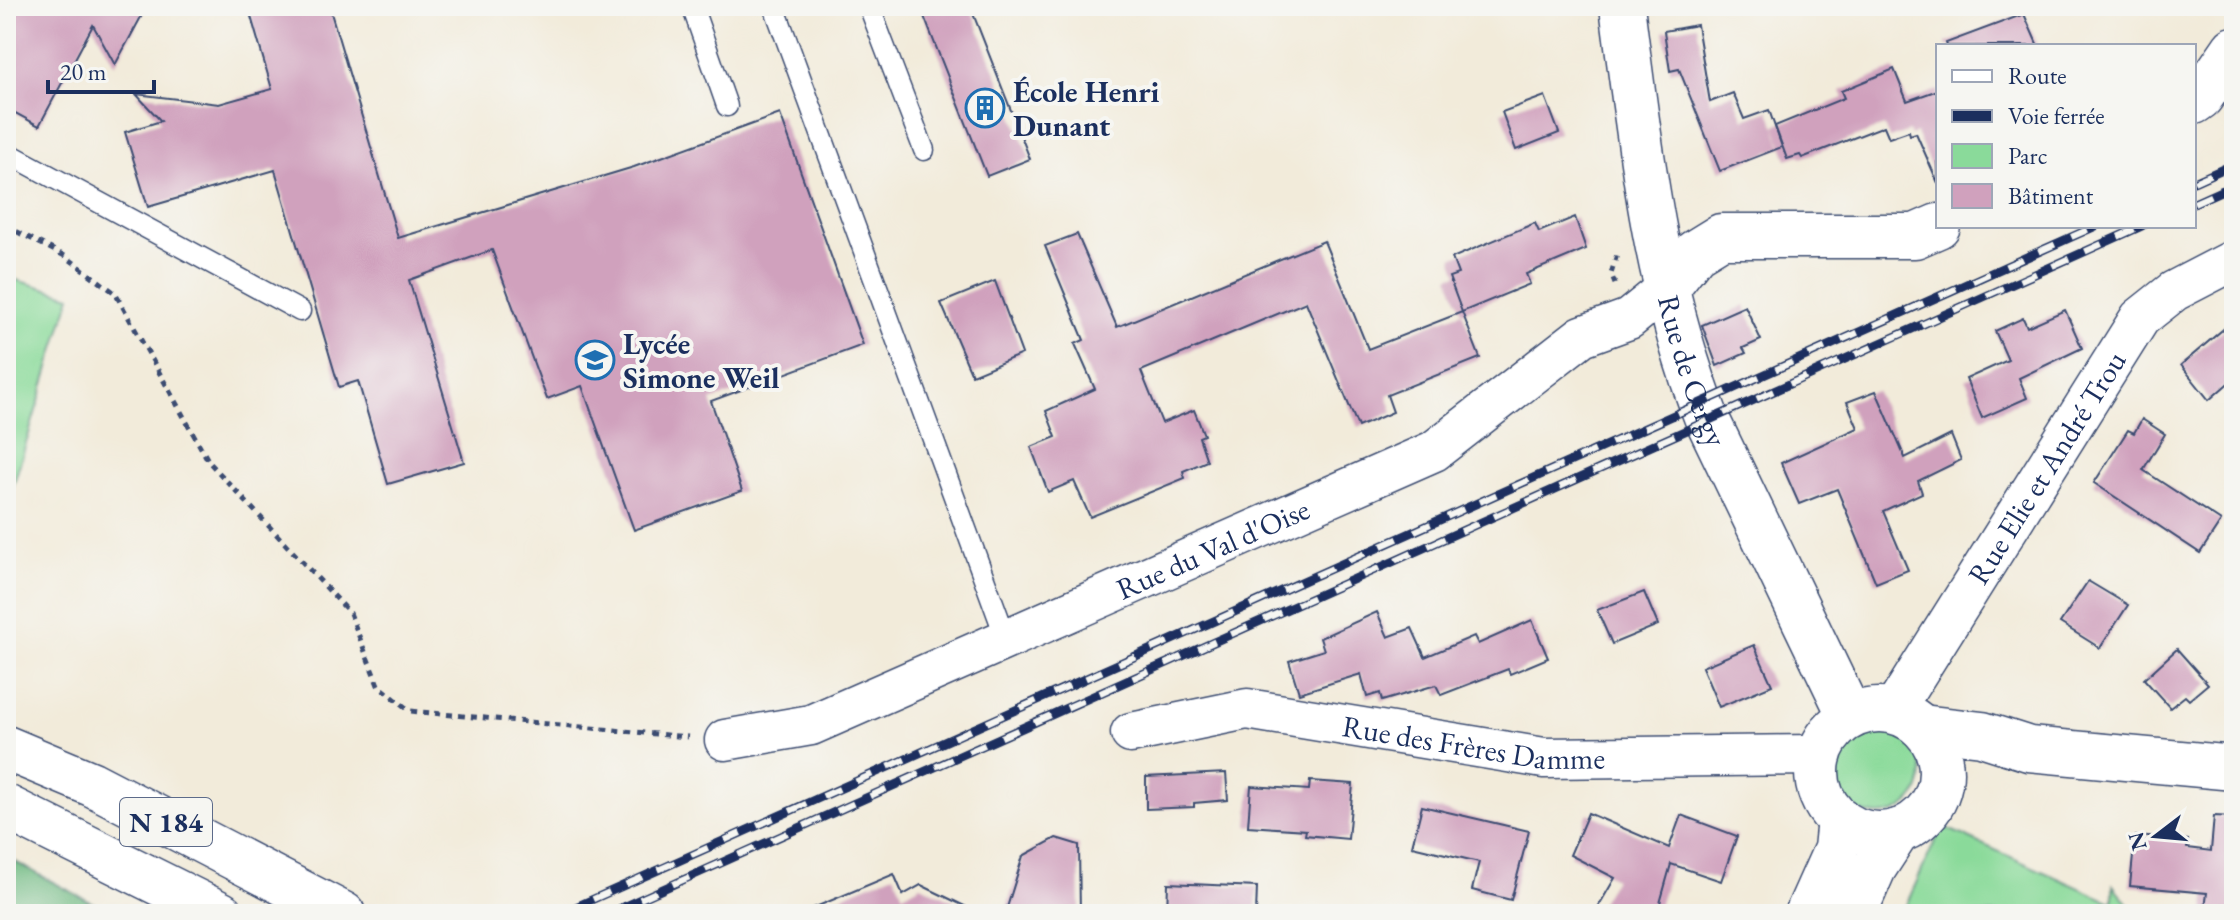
<svg xmlns="http://www.w3.org/2000/svg" width="2240" height="920" font-family="'EB Garamond',serif">
  <rect width="100%" height="100%" fill="#f6f6f2"/>
  <filter id="ink" filterUnits="userSpaceOnUse"><feTurbulence type="fractalNoise" baseFrequency=".0125" numOctaves="2"/><feDisplacementMap in="SourceGraphic" scale="16" xChannelSelector="R" yChannelSelector="G"/><feConvolveMatrix kernelMatrix="1 2 1 2 8 2 1 2 1" color-interpolation-filters="sRGB"/></filter>
  <filter id="wash" filterUnits="userSpaceOnUse"><feTurbulence type="fractalNoise" baseFrequency=".006" numOctaves="4" result="noise"/><feDisplacementMap in="SourceGraphic" scale="32" xChannelSelector="R" yChannelSelector="G"/><feGaussianBlur stdDeviation="1.8" result="paint"/><feColorMatrix in="noise" values="0 0 0 0 0 0 0 0 0 0 0 0 0 0 0 0 0 1.4 0 .05"/><feComposite in="paint" operator="in"/></filter>
  <g filter="url(#wash)">
    <rect width="100%" height="100%" fill="#f2ebda"/>
    <!-- green -->
    <g fill="#8ada9a" stroke="#52847c" stroke-width="2">
      <path d="M6 277 71 296 6 509Z"/>
      <circle cx="1879" cy="772" r="43"/>
      <path d="M1942 826 2113 903V885L2136 914H1902Z"/>
    </g>
    <!-- forest -->
    <path fill="#6fba82" stroke="#457470" stroke-width="2" d="M6 858H8L113 914H6Z"/>
    <g id="blocks">
      <!-- building -->
      <g fill="#d0a1bd">
        <path d="M6 6H147L115 65 93 25 39 126 6 108Z"/>
        <path d="M248 6H329L398 238 634 167 780 114 863 345 711 401 742 491 634 530 582 386 547 399 492 250 409 280 464 462 388 484 358 381 339 387 275 170 148 207 125 132 161 121 136 94 219 104 272 89Z"/>
        <path d="M920 6H970L1030 159 987 176Z"/>
        <path d="M2024 14 2038 46H1947L1946 43Z"/>
        <path d="M1697 25 1710 102 1733 93 1744 119 1769 110 1782 147 1720 171 1679 69 1670 71 1664 31Z"/>
        <path d="M1894 69 1907 101 1938 90V183L1916 133 1910 135 1909 131 1889 138 1884 126 1802 158 1800 155 1787 159 1775 126 1844 98 1841 91Z"/>
        <path d="M1545 96 1559 133 1516 150 1502 112Z"/>
        <path d="M1575 217 1586 249 1526 274 1530 284 1462 312 1449 277 1458 274 1452 258 1535 223 1539 232Z"/>
        <path d="M1077 234 1117 327 1324 241 1368 349 1462 312 1480 358 1387 395 1393 412 1358 427 1306 302 1141 371 1162 423 1194 410 1204 435 1199 437 1207 461 1183 471 1185 478 1090 517 1074 481 1048 492 1031 447 1056 437 1046 411 1095 389 1075 344 1084 340 1045 246Z"/>
        <path d="M995 281 1022 354 972 375 941 303Z"/>
        <path d="M1745 306 1761 340 1743 348 1746 353 1717 366 1702 325Z"/>
        <path d="M2065 310 2082 348 2019 378 2027 398 1982 418 1966 379 2008 360 1995 331 2023 318 2027 327Z"/>
        <path d="M2234 320V378L2209 400 2181 365Z"/>
        <path d="M1876 391 1905 458 1951 435 1961 460 1918 481 1922 493 1883 511 1908 570 1876 583 1837 489 1799 504 1781 463 1858 428 1847 402Z"/>
        <path d="M2142 419 2165 434 2143 470 2221 521 2200 553 2094 483 2128 430 2134 433Z"/>
        <path d="M2088 581 2128 605 2100 648 2060 623Z"/>
        <path d="M1644 592 1658 625 1612 644 1597 610Z"/>
        <path d="M1377 612 1388 637 1412 628 1425 657 1474 636 1478 644 1532 620 1548 658 1510 674 1508 669 1441 695 1436 685 1382 701 1380 693 1367 697 1361 674 1299 693 1289 661 1324 650 1320 638Z"/>
        <path d="M1754 645 1772 685 1719 707 1702 667Z"/>
        <path d="M2177 649 2208 684 2189 700 2185 696 2170 708 2144 679Z"/>
        <path d="M1226 773 1228 800 1194 803V807L1146 809V777Z"/>
        <path d="M1310 781 1353 784 1348 839 1305 835 1306 830 1248 826 1251 786 1309 790Z"/>
        <path d="M1422 806 1529 831 1511 900 1472 890 1479 862 1412 846Z"/>
        <path d="M1588 813 1669 848 1681 815 1737 836 1721 881 1671 864 1657 914H1594L1615 878 1570 855Z"/>
        <path d="M2214 816 2234 817V914H2204L2207 893 2130 886 2135 836 2188 840 2187 848 2211 851Z"/>
        <path d="M1056 838 1079 845 1080 914H1005L1023 856Z"/>
        <path d="M894 874 903 895 921 885 981 914H799Z"/>
        <path d="M1168 883 1257 887 1256 914H1167Z"/>
      </g>
    </g>
  </g>
  <g filter="url(#ink)">
    <use href="#blocks" fill-opacity="0" stroke="#3b4b71" stroke-width="2"/>
    <g fill="none" stroke-linecap="round" stroke-linejoin="round">
      <!-- service casing -->
      <g stroke="#3b4b71" stroke-width="23">
        <g id="service">
          <path d="M692 6 727 106"/>
          <path d="M774 6 1006 638"/>
          <path d="M869 6 924 150"/>
          <path d="M6 152 300 311"/>
        </g>
      </g>
      <!-- minor casing -->
      <g stroke="#3b4b71" stroke-width="43">
        <g id="minor">
          <path id="s1" d="M1893 711 2140 318 2174 291 2234 260"/>
          <path id="s2" d="M1131 733 1247 709 1544 758 1819 755"/>
          <path id="s3" d="M725 740 811 725 1434 451 1582 336 1629 319 1666 289"/>
        </g>
      </g>
      <!-- tertiary casing -->
      <g stroke="#3b4b71" stroke-width="47">
        <g id="tertiary">
          <path id="s4" d="M1622 6C1640 146 1655 287 1707 419L1850 716"/>
          <path d="M2194 102 2201 97 2234 49"/>
          <path d="M1666 289 1695 252 1721 236H1915L1938 226"/>
          <circle cx="1879" cy="772" r="62"/>
          <path d="M1922 727 1982 734 2029 749 2234 768"/>
          <path d="M1807 914 1836 849 1839 819"/>
          <path d="M1854 914 1874 868 1898 831"/>
        </g>
      </g>
      <!-- primary casing -->
      <g stroke="#3b4b71" stroke-width="47">
        <g id="primary">
          <path d="M6 748 92 784 343 914"/>
          <path d="M6 807 221 914"/>
        </g>
      </g>
      <!-- path -->
      <g stroke="#3b4b71" stroke-width="5" stroke-dasharray="6 6" stroke-linecap="butt">
        <path d="M6 226 65 256 115 293 209 462 350 613 378 685 410 711 688 737"/>
        <path d="M1615 284 1611 274 1618 251"/>
      </g>
      <!-- service -->
      <use href="#service" stroke="#fff" stroke-width="20"/>
      <!-- minor -->
      <use href="#minor" stroke="#fff" stroke-width="40"/>
      <!-- tertiary -->
      <use href="#tertiary" stroke="#fff" stroke-width="44"/>
      <!-- primary -->
      <use href="#primary" stroke="#fff" stroke-width="44"/>
      <!-- rail casing -->
      <g stroke="#1b2f5e" stroke-width="9">
        <g id="rail">
          <path d="M2194 182 2234 164"/>
          <path d="M2194 203 2234 185"/>
          <path d="M560 914 2096 226"/>
          <path d="M607 914 2142 226"/>
        </g>
      </g>
      <!-- rail -->
      <use href="#rail" stroke="#f6f6f2" stroke-width="6" stroke-dasharray="18" stroke-linecap="butt"/>
    </g>
  </g>
  <!-- icons -->
  <defs>
    <g id="building-ring" transform="scale(2)"><circle r="9.5" fill="#f6f6f2" stroke="#1f6fb2" stroke-width="1.5"/><path d="M-4-6H4V6H1V3H-1V6H-4ZM-2.5-4.3h1.7v1.8h-1.7ZM.8-4.3h1.7v1.8H.8ZM-2.5-1h1.7V.8h-1.7ZM.8-1h1.7V.8H.8Z" fill="#1f6fb2"/></g>
    <g id="school-ring" transform="scale(2)"><circle r="9.5" fill="#f6f6f2" stroke="#1f6fb2" stroke-width="1.5"/><path d="M0-5L7-2L0 1L-7-2ZM-4 1L0 2.5L4 1V4Q0 6-4 4Z" fill="#1f6fb2"/></g>
  </defs>
  <g fill-rule="evenodd">
    <use href="#building-ring" x="985" y="108"/>
    <use href="#school-ring" x="595" y="360"/>
  </g>
  <g text-anchor="middle" dominant-baseline="central" stroke-width="8" stroke-linejoin="round" paint-order="stroke">
    <!-- shield labels -->
    <rect fill="#f6f6f2" stroke="#5d6b8a" stroke-width="2" x="120" y="798" width="92" height="48" rx="6"/>
    <g font-size="28" font-weight="bold" fill="#1b2f5e">
      <text x="166" y="822">N 184</text>
    </g>
    <!-- poi labels -->
    <g font-size="30" font-weight="bold" fill="#1b2f5e" stroke="#f6f6f2" text-anchor="start">
      <text x="1013" y="91">École Henri<tspan x="1013" dy="34">Dunant</tspan></text>
      <text x="623" y="343">Lycée<tspan x="623" dy="34">Simone Weil</tspan></text>
    </g>
    <!-- street labels -->
    <g font-size="30" fill="#1b2f5e" stroke="#f6f6f2">
      <text stroke="none"><textPath href="#s4" startOffset="372">Rue de Cergy</textPath></text>
      <text stroke="none"><textPath href="#s1" startOffset="288">Rue Elie et André Trou</textPath></text>
      <text stroke="none"><textPath href="#s3" startOffset="526">Rue du Val d'Oise</textPath></text>
      <text stroke="none"><textPath href="#s2" startOffset="348">Rue des Frères Damme</textPath></text>
    </g>
  </g>
  <!-- margin -->
  <rect width="2240" height="920" fill="none" stroke="#f6f6f2" stroke-width="32"/>
  <!-- legend -->
  <rect x="1936" y="44" width="260" height="184" fill="#f6f6f2" stroke="#9ea6b7" stroke-width="2"/>
  <rect x="1952" y="70" width="40" height="12" fill="#ffffff" stroke="#9ea6b7" stroke-width="2"/>
  <text x="2008" y="84" font-size="24" fill="#1b2f5e">Route</text>
  <rect x="1952" y="110" width="40" height="12" fill="#1b2f5e" stroke="#9ea6b7" stroke-width="2"/>
  <text x="2008" y="124" font-size="24" fill="#1b2f5e">Voie ferrée</text>
  <rect x="1952" y="144" width="40" height="24" fill="#8ada9a" stroke="#9ea6b7" stroke-width="2"/>
  <text x="2008" y="164" font-size="24" fill="#1b2f5e">Parc</text>
  <rect x="1952" y="184" width="40" height="24" fill="#d0a1bd" stroke="#9ea6b7" stroke-width="2"/>
  <text x="2008" y="204" font-size="24" fill="#1b2f5e">Bâtiment</text>
  <!-- north arrow -->
  <g transform="translate(2156 836) rotate(254)" stroke="#f6f6f2" stroke-width="6" paint-order="stroke">
  <path d="M0-6L14 30L0 20L-14 30Z" fill="#1b2f5e"/>
  <text y="-12" font-size="22" font-weight="bold" text-anchor="middle" fill="#1b2f5e">N</text>
  </g>
  <!-- scale -->
  <path d="M48 80v12h106v-12" fill="none" stroke="#1b2f5e" stroke-width="4"/>
  <text x="60" y="80" font-size="24" fill="#1b2f5e" stroke="#f6f6f2" stroke-width="6" paint-order="stroke">20 m</text>
</svg>
